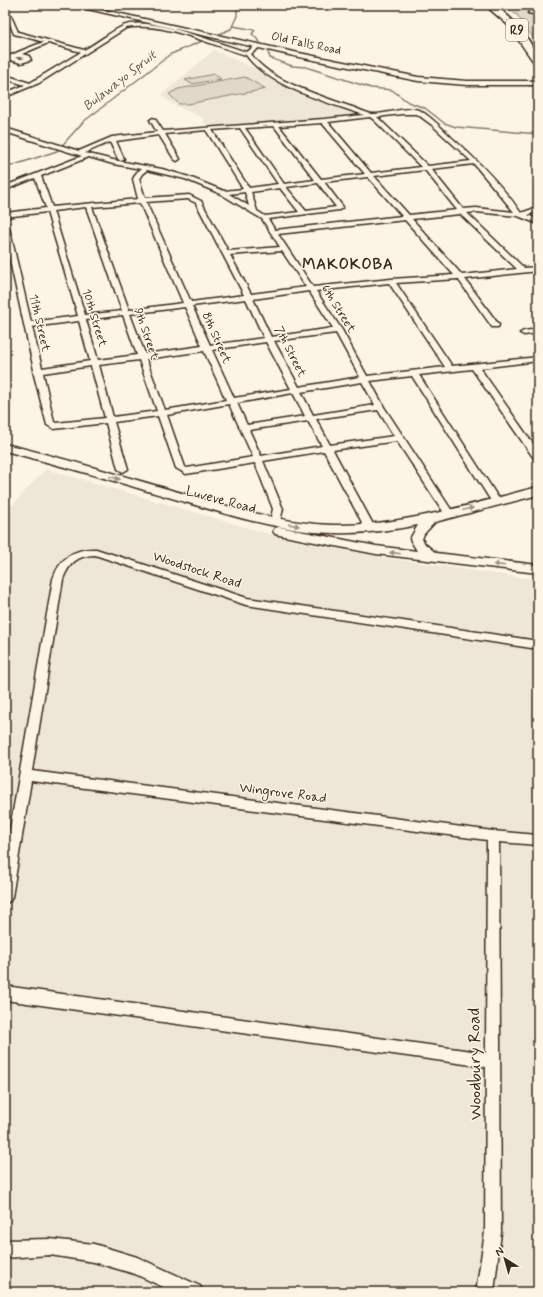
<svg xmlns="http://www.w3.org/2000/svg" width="543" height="1297" font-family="Mynerve,sans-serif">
  <rect width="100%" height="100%" fill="#fcf5e5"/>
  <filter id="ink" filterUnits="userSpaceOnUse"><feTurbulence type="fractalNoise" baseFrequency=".025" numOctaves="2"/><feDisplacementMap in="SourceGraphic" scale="8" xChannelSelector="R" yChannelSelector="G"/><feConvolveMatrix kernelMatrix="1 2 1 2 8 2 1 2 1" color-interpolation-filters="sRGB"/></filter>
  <g filter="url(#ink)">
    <!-- built -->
    <g fill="#eee6d6">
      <path d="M214 50 277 79 368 115 324 120 207 129 203 118 174 105 161 95Z"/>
      <path d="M46 469 286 539 386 558 538 580V1292H5V513Z"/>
    </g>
    <!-- green -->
    <g fill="#e0d8c8" stroke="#8e8173">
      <path d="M500 5H538V45L517 15Z"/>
      <path d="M214 74 221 79 192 84 185 80Z"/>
      <path d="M245 77 266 89 188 104H179L169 94 178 89Z"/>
    </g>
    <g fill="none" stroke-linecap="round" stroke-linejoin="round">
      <!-- stream -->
      <g stroke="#85796b" stroke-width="1.5">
        <path d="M233 26 255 30 252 34 260 42"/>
        <path d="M268 52 270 58 292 66 306 67 371 88 392 90 408 102 425 108 444 123 456 127 538 134"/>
        <path d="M5 168 57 151 83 122 171 54 231 29 237 16V5"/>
      </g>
      <!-- minor casing -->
      <g stroke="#3b2a1e" stroke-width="3">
        <g id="minor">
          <path d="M5 6 7 7 18 32 84 50C97 43 110 32 123 26 150 15 218 44 247 52L256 45H260V47L251 54C269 81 319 95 349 106 357 108 365 113 372 114 385 115 410 105 421 111 432 118 442 128 451 137 477 160 501 184 521 213L538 207V211L528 215 538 220V224L518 216 476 212 467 213 524 268 538 267V271L465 279 499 325 498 327H492L458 279 396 283 452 366 538 357V361L480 368 538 451V461L535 460 472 369 419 375 501 502 499 504H493L412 376 370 381 384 407 454 514 452 516H446L397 441 333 450 375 528 370 531 365 528 324 451 263 461 283 509 280 521 275 524 270 521 273 509 255 463 186 474 176 468 158 416 114 422 128 469 123 472 118 469 106 423 54 429 47 425 33 371 34 370 5 238V221L8 223 31 322 78 316 47 212 5 217V213L46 208 35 178 5 190V186L82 156 5 132V128L79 151 112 137 157 132 150 120 153 118 155 119 163 131 324 119 364 115C330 103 267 86 246 55 210 45 164 21 126 28L39 83 5 97V93L25 85 5 79V75L30 83 81 52 48 43 22 54 29 56 31 60 21 63 10 60 5 62V58C17 52 30 47 44 42L14 34 5 12ZM18 57 25 58 21 59 15 58ZM402 114H417L432 125 471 161 428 166 377 117ZM370 117 374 120 421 167 371 173 328 122ZM322 123 365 174 321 179 279 126ZM274 126 315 180 284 184 245 128ZM240 128 278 184 249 188 212 130ZM206 130 243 189 224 191 189 177 162 169 113 160 85 153 110 142 118 159 121 161 124 159 116 141 159 135 174 159 177 161 180 159 165 134ZM89 157 113 164 141 169 137 172 133 179 138 199 52 207 41 176ZM474 164 514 212 476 208 463 209 431 169ZM147 170 185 179 221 194 262 219 280 247 228 251 201 201 189 195 145 198 139 179 142 174ZM425 170 457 210 409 215 374 176ZM368 177 402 216 275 230 268 219 339 210 343 207 324 182ZM318 183 336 207 306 211 286 187ZM280 188 299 212 265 216 257 211 251 192ZM245 192 249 206 229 194ZM188 199 196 203 244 295 191 302 146 202ZM140 203 183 303 129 310 92 207ZM86 207 122 311 85 315 53 211ZM460 214 517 269 462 275 412 219ZM405 220 454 275 391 279 313 287 278 234ZM282 251 306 287 251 294 230 255ZM389 283 445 367 367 376 342 330 316 291ZM309 291 333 328 271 337 253 299ZM246 299 264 338 210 345 192 306ZM185 307 202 346 145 354 130 314ZM123 315 137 355 98 360 86 320ZM79 321 90 361 42 368 32 327ZM336 333 360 377 299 387 274 341ZM266 342 291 389 234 398 212 350ZM204 351 226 400 165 410 146 359ZM139 360 157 411 113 417 99 365ZM91 366 105 418 56 423 54 422 43 373ZM362 382 375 405 313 415 301 392ZM293 393 305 416 247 425 237 403ZM229 404 253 457 187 468 185 467 167 415ZM378 410 394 436 330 445 316 419ZM308 421 322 446 261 456 249 430Z"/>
          <path d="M530 11 538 13V15L528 13Z"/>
          <path d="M538 329V333L524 335 520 333 524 331Z"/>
          <path d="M96 549 247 598 538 641V649L246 605 95 555C78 555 69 563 63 579L32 771 493 831 538 835V845L499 842 501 1232 494 1292H476L485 1232 486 1067 5 1000V986L486 1053 487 840 31 781 12 897 10 901 5 903V858L53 579C60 558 74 548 96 549Z"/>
          <path d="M50 1239 94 1244 137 1257 200 1286 203 1292H174L135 1274 94 1262 50 1255 5 1258V1240Z"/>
        </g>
      </g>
      <!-- tertiary casing -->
      <g stroke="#3b2a1e" stroke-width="3">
        <g id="tertiary">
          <path d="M70 5H81L294 52 418 77 467 81H538V85H467L418 81 294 56Z"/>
          <path d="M5 444C68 459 129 478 192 496 238 509 285 524 333 525 404 526 470 504 538 487V495L435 522 424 534 422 539 425 544 436 553 538 565V573L376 554 279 535 275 534 273 531 275 528 279 527 376 546 417 551 410 539 418 525C384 532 348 535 313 532 258 526 204 507 151 492 102 477 54 464 5 451Z"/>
        </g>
      </g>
      <!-- trunk casing -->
      <g stroke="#3b2a1e" stroke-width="3">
        <g id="trunk">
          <path d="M485 5H494C510 15 538 45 538 65L535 64 508 25Z"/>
          <path d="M538 77V84L530 85 529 83Z"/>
        </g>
      </g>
      <!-- minor -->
      <use href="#minor" fill="#fcf5e5" fill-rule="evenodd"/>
      <!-- tertiary -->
      <use href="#tertiary" fill="#fcf5e5" fill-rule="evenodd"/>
      <!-- trunk -->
      <use href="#trunk" fill="#fcf5e5" fill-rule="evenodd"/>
    </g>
    <!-- one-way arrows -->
    <defs><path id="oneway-solid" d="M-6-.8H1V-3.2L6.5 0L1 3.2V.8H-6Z"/></defs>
    <g fill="#9c9082">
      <use href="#oneway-solid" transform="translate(115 478) rotate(15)"/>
      <use href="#oneway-solid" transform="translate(468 509) rotate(-14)"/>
      <use href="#oneway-solid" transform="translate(294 525) rotate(11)"/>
      <use href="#oneway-solid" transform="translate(395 553) rotate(-173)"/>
      <use href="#oneway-solid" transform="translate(499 565) rotate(-173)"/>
    </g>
  </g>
  <g text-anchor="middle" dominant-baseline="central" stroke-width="3" stroke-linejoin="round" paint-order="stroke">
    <!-- far-street labels -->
    <g font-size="12" fill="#3b2a1e" stroke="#fcf5e5">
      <text transform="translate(306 44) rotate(12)">Old Falls Road</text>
      <text transform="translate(338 309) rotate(58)">6th Street</text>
      <text transform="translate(94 318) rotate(73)">10th Street</text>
      <text transform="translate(39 323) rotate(77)">11th Street</text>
      <text transform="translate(146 334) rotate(71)">9th Street</text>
      <text transform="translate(216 338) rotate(66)">8th Street</text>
      <text transform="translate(290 352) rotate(63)">7th Street</text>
    </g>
    <!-- shield labels -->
    <rect fill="#fcf5e5" stroke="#75675a" stroke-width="1" x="506" y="19" width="22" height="22" rx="3"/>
    <g font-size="13" font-weight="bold" fill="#3b2a1e">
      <text x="517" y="30">R9</text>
    </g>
    <!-- far-water labels -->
    <g font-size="13" font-style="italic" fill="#605144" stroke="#fcf5e5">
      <text transform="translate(120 81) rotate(-38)">Bulawayo Spruit</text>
    </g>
    <!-- street labels -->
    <g font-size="14" fill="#3b2a1e" stroke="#fcf5e5">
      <text transform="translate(221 500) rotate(15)">Luveve Road</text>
      <text transform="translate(197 570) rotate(18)">Woodstock Road</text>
      <text transform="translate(283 793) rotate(7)">Wingrove Road</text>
    </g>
    <!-- far-district labels -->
    <g font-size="15" font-weight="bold" letter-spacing="1" fill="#3b2a1e" stroke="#fcf5e5">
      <text x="348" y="265">MAKOKOBA</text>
    </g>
    <!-- near-street labels -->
    <g font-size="17" fill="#3b2a1e" stroke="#fcf5e5">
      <text transform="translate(475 1064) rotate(-91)">Woodbury Road</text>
    </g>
  </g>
  <!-- margin -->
  <rect width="543" height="1297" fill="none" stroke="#fcf5e5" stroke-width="20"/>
  <rect x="10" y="10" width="523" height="1277" fill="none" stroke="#3b2a1e" stroke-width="1.5" filter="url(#ink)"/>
  <!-- north arrow -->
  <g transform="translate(505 1259) rotate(323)" stroke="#fcf5e5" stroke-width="3" paint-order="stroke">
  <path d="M0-3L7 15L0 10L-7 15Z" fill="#3b2a1e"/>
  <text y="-6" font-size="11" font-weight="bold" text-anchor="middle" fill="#3b2a1e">N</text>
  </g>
</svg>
